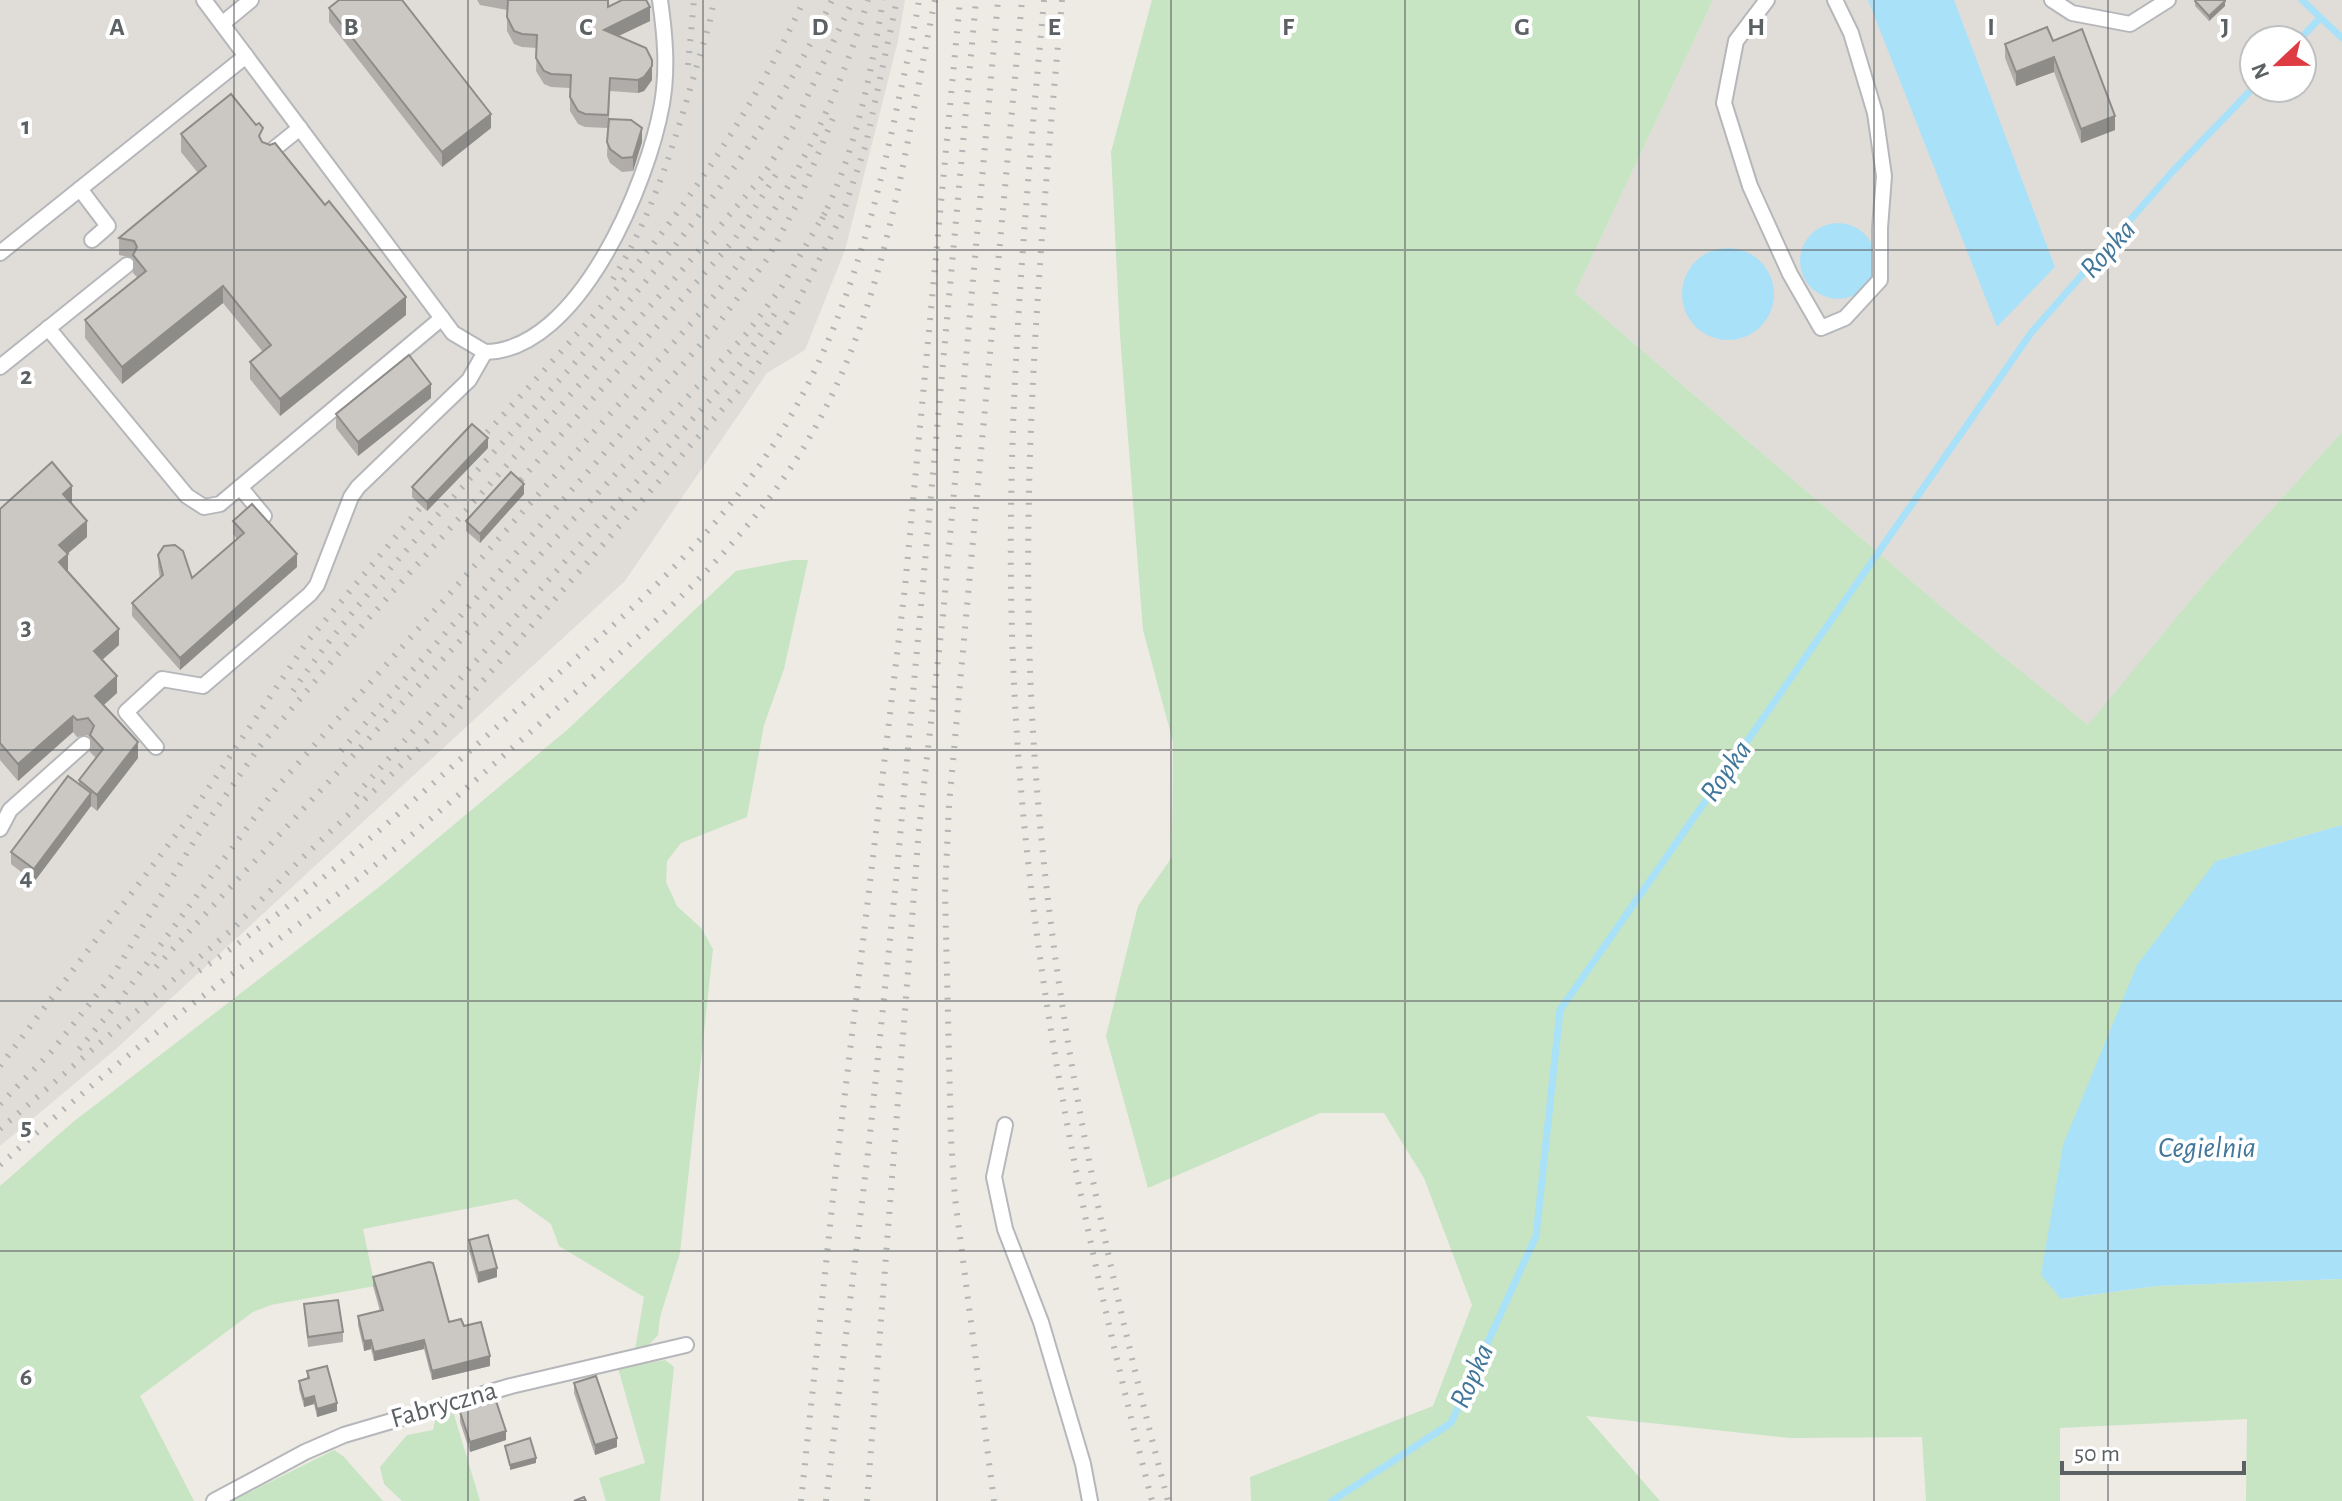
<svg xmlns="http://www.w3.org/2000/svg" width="2342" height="1501" font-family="'Alegreya Sans',sans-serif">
  <rect width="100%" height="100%" fill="#eeebe4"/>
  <!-- industrial -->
  <g fill="#e0ddd9" fill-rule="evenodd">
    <path d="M0 0H905L898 41 845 250 805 350 767 373 625 581 116 1049 0 1146Z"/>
    <path d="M1713 0H2342V432L2205 583 2089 726 1943 608 1575 293ZM2254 40H2302V88H2254Z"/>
  </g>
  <!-- green -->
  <g fill="#c7e4c3">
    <path d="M1152 0H1713L1575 293 1943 608 2088 725 2205 583 2342 432V825L2216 861 2062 1299 2157 1286 2342 1279V1501H2246L2247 1419 2060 1428V1501H1926L1922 1437 1790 1438 1586 1416 1660 1501H1251L1250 1477 1433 1406 1472 1305 1424 1178 1384 1113H1320L1148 1188 1106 1036 1138 906 1172 857 1173 742 1143 630 1120 335 1111 152Z"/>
    <path d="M793 560H808L784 669 764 725 747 817 681 843 667 861 666 882 677 906 701 928 713 949 680 1253 660 1317 658 1335 646 1348 635 1350 644 1297 559 1246 551 1224 516 1199 363 1229 375 1286 271 1305 253 1312 140 1396 194 1501H0V1186L73 1122 383 884 567 730 736 571Z"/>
    <path d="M665 1360 674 1367 660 1501H606L599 1478 645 1463 618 1368Z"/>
    <path d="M452 1408 480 1501H402L384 1484 380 1467 407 1435 433 1430 436 1416Z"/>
    <path d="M334 1450 343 1456 383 1501H232Z"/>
  </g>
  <!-- water -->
  <g fill="#a9e1f9">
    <path d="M1868 0H1954L2055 267 1997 327Z"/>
    <circle cx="1838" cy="261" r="38"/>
    <circle cx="1728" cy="294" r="46"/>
    <path d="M2342 825V1279L2157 1286 2061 1299 2041 1275 2063 1145 2137 965 2216 861Z"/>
  </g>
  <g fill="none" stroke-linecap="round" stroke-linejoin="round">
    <!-- stream -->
    <g stroke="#a9e1f9" stroke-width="7">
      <path d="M2302 0 2342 38"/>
      <path d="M2299 40 2320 18"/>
      <path d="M1332 1501 1451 1423 1536 1236 1560 1010 2031 333 2173 171 2254 87"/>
    </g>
    <!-- lane casing -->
    <g stroke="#b5b7bb" stroke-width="18">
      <g id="lane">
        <path d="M204 0 453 333 485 352C579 351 648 183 662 104 668 69 665 35 660 0"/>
        <path d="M1767 0 1736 41 1724 103 1750 186 1790 274 1821 328 1845 318 1880 280V228L1884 176 1875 113 1851 33 1835 0"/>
        <path d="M2052 0 2072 13 2130 24 2168 0"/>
        <path d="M222 24 251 0"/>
        <path d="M269 153 300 128"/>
        <path d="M80 189 108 226 92 240"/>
        <path d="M0 253 246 56"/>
        <path d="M48 328 187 496 204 507 220 504 442 318"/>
        <path d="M0 367 127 265"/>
        <path d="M240 487 264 516"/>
        <path d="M156 747 126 712 162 679 203 686 310 594 317 585 351 497 358 487 469 380 485 352"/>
        <path d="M0 829 10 810 84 744"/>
        <path d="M1005 1125 994 1177 1005 1229 1041 1322 1083 1464 1090 1501"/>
        <path d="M214 1501 305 1452 344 1435 511 1386 686 1345"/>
      </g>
    </g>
    <!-- lane -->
    <use href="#lane" stroke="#fff" stroke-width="14"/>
    <!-- rail -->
    <g stroke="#b3b4b4" stroke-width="6" stroke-dasharray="2 10" stroke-linecap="butt">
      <path d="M1044 0C1024 220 1004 440 1013 661 1024 945 1081 1226 1152 1501"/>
      <path d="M1062 0C1042 223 1022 445 1030 669 1040 950 1096 1229 1168 1501"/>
      <path d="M688 65 694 0"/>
      <path d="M822 219C856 151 871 74 883 0"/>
      <path d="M613 279C661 202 683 111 709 25L714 0"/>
      <path d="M471 450C528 387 588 325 642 258 706 179 761 93 804 0"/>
      <path d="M505 498 734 240 781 167"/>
      <path d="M293 691C333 632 380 580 427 527 573 360 738 204 832 0"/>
      <path d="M341 751 715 328 768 258 799 200 833 118"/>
      <path d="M356 795 725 383 745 357 776 312"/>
      <path d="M156 967 747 333 781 288 826 211"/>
      <path d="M199 971C304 900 396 816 491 732 576 657 666 586 736 497 826 383 865 257 895 117 903 78 913 39 919 0"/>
      <path d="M79 1049 117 1004 277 787 702 311C777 220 834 114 868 0"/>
      <path d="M0 1066 185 823 307 642 436 489"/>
      <path d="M0 1104 51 1052 115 972 196 838 260 746 361 627 671 283 763 176 793 127 853 0"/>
      <path d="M0 1129 236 926 298 862 443 726 742 387 790 317 843 213 866 144 897 0"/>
      <path d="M0 1165C62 1110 126 1056 191 1005 249 961 308 918 365 873 430 821 492 766 554 711 658 620 765 531 827 405 890 280 907 136 935 0"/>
      <path d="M801 1501 836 1169 905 587 960 0"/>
      <path d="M826 1501 869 1144 896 881 976 0"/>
      <path d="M867 1501 919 829 943 615 998 0"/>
      <path d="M994 1501 955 1198 951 1139 945 892 949 805 1022 0"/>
    </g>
  </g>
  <!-- wall -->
  <g fill="#afaca9">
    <path d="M477 0H608V7L650 21 618 36 652 60V80L644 91 638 93 610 91 609 119 642 142 633 171 622 172 610 163 607 156 608 128 585 127 578 124 570 111V88L551 87 544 84 536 71 537 48 522 47 514 44 507 31V10L480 5Z"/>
    <path d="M2195 1 2225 6 2209 21 2195 6Z"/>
    <path d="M329 8 491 128 442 167 329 22Z"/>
    <path d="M2053 41 2115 130 2081 143 2054 72 2016 86 2005 58V44Z"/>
    <path d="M181 134 263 143 406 315 280 416 250 379V362L263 352 223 303 122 384 85 338V320L138 278 133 273V258L119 255V238L198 173 181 152Z"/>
    <path d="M431 398 358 456 336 428V414Z"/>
    <path d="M488 448 427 511 412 497V487Z"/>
    <path d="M524 494 480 543 466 531V521Z"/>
    <path d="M72 502V503L87 537 67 554V571L119 645 102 660 117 693 103 705 138 758 97 811 91 806 34 882 11 864V852L79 785V780L96 758 90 752V738L88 735 77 737 73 732 18 781 0 760V509Z"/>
    <path d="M233 521 297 567 180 670 132 616V603L160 578 158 567V555L192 578 237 539 233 534Z"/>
    <path d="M469 1240 497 1277 478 1283 469 1250Z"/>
    <path d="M373 1277 449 1322 464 1326 490 1366 432 1380 424 1349 374 1361 371 1349 364 1351 358 1325V1316L380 1311 373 1286Z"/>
    <path d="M304 1304 343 1332V1342L308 1347Z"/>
    <path d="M307 1371 337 1411 317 1417 314 1404 304 1407 299 1389V1381L307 1378Z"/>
    <path d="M574 1383 617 1447 595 1455 574 1393Z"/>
    <path d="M460 1412 506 1440 470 1452 460 1422Z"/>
  </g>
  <!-- shaded-wall -->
  <g fill="#8e8c89">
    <path d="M2225 1V6L2209 21V16Z"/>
    <path d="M650 7V21L604 43V30Z"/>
    <path d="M2054 57V72L2016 86V72Z"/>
    <path d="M652 66V80L644 91 638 93V80Z"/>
    <path d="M491 114V128L442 167V152Z"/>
    <path d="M2115 116V130L2081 143V129Z"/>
    <path d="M642 128V142L633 171V157Z"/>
    <path d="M223 286V303L122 384V367Z"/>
    <path d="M406 297V315L280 416V399Z"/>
    <path d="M431 384V398L358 456V442Z"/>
    <path d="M488 438V448L427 511V502Z"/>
    <path d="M524 484V494L480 543V534Z"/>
    <path d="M72 486V502L63 510V494Z"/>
    <path d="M87 521V537L59 561V545Z"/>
    <path d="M68 554V571L59 578V562Z"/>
    <path d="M297 554V567L180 670V658Z"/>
    <path d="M119 629V645L94 667V651Z"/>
    <path d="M117 676V693L95 713V696Z"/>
    <path d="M73 716V732L18 781V764Z"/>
    <path d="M138 742V758L97 811V795Z"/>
    <path d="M91 793V806L34 882V869Z"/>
    <path d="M497 1268V1277L478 1283V1273Z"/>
    <path d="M371 1340V1349L364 1351V1341Z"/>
    <path d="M424 1340V1349L374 1361V1352Z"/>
    <path d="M490 1356V1366L432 1380V1371Z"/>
    <path d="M314 1396V1404L304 1407V1399Z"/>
    <path d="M337 1403V1411L317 1417V1409Z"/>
    <path d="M506 1431V1440L470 1452V1442Z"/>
    <path d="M617 1438V1447L595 1455V1445Z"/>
    <path d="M536 1458V1463L510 1470V1465Z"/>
  </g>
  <!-- building -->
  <g fill="#cbc8c4" stroke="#8e8c89" stroke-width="2">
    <path d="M339 0H402L491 114 442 152 329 8Z"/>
    <path d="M508 0H608V7L622 0H646L650 7 604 30 646 48 652 60V66L644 77 638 80 610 78 608 115 585 114 578 111 570 97 571 75 551 74 544 71 536 58 537 35 522 34 514 31 507 17Z"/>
    <path d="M2196 0H2225V1L2209 16 2195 1Z"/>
    <path d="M2047 27 2053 41 2082 29 2115 116 2081 129 2054 57 2016 72 2005 44Z"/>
    <path d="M231 94 256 125 259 123 263 128 259 136 262 142 270 145 275 143 325 205 329 201 406 297 280 399 250 362 271 345 223 286 122 367 85 320 146 271 133 255 137 247 134 241 119 238 206 166 181 134Z"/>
    <path d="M609 119 631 120 642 128 633 157 622 158 610 149 607 142Z"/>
    <path d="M409 355 431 384 358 442 336 414Z"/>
    <path d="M472 424 488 438 427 502 412 487Z"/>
    <path d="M52 462 72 486 63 494 87 521 59 545 68 554 59 562 119 629 94 651 117 676 95 696 138 742 97 795 79 780 103 749 90 735 94 726 88 718 77 720 73 716 18 764 0 743V509Z"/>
    <path d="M511 472 524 484 480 534 466 521Z"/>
    <path d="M252 504 297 554 180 658 132 603 163 575 158 555 164 546 175 545 183 551 192 578 244 533 233 521Z"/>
    <path d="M68 776 91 793 34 869 11 852Z"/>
    <path d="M488 1235 497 1268 478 1273 469 1240Z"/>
    <path d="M429 1262 433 1263 449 1322 461 1319 464 1326 481 1322 490 1356 432 1371 424 1340 374 1352 371 1340 364 1341 358 1316 383 1310 373 1277Z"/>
    <path d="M338 1300 343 1332 308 1337 304 1304Z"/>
    <path d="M327 1366 337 1403 317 1409 314 1396 304 1399 299 1381 309 1378 307 1371Z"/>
    <path d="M596 1376 617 1438 595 1445 574 1383Z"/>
    <path d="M496 1401 506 1431 470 1442 460 1412Z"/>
    <path d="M530 1438 536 1458 510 1465 505 1446Z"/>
    <path d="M584 1497 586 1501H574Z"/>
  </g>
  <!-- grid -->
  <path fill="none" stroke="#5c6164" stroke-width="2" stroke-opacity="0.55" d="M234 0V1501M468 0V1501M703 0V1501M937 0V1501M1171 0V1501M1405 0V1501M1639 0V1501M1874 0V1501M2108 0V1501M0 250H2342M0 500H2342M0 750H2342M0 1001H2342M0 1251H2342"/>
  <g text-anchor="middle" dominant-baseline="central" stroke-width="8" stroke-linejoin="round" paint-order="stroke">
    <!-- street labels -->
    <g font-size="28" fill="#5c6164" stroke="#fff">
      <text transform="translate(444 1405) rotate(-16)">Fabryczna</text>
    </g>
    <!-- water labels -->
    <g font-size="30" font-style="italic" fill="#41779a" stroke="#fff">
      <text transform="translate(2108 249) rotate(-48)">Ropka</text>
      <text transform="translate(1726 771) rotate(-55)">Ropka</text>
      <text x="2207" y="1148">Cegielnia</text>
      <text transform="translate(1472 1376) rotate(-66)">Ropka</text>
    </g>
  </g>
  <g font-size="26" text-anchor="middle" font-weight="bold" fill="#5c6164" stroke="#fff" stroke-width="8" stroke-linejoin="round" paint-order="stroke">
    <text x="117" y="35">A</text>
    <text x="351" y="35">B</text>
    <text x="586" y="35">C</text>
    <text x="820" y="35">D</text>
    <text x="1054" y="35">E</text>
    <text x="1288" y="35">F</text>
    <text x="1522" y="35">G</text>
    <text x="1756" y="35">H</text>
    <text x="1991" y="35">I</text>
    <text x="2225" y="35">J</text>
    <text x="26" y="134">1</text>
    <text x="26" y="384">2</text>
    <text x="26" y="635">3</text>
    <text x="26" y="885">4</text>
    <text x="26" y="1135">5</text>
    <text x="26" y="1385">6</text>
  </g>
  <!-- north arrow -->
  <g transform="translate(2278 64) rotate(248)"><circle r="38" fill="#ffffff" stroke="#bec0c1" stroke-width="2"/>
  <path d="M0-6L14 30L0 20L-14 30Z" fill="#de3b43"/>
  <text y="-12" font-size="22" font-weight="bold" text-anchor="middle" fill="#5c6164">N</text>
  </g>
  <!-- scale -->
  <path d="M2062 1461v12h182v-12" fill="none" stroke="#5c6164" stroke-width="4"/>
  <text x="2074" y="1461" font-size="24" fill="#5c6164" stroke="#ffffff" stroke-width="6" paint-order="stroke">50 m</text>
</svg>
